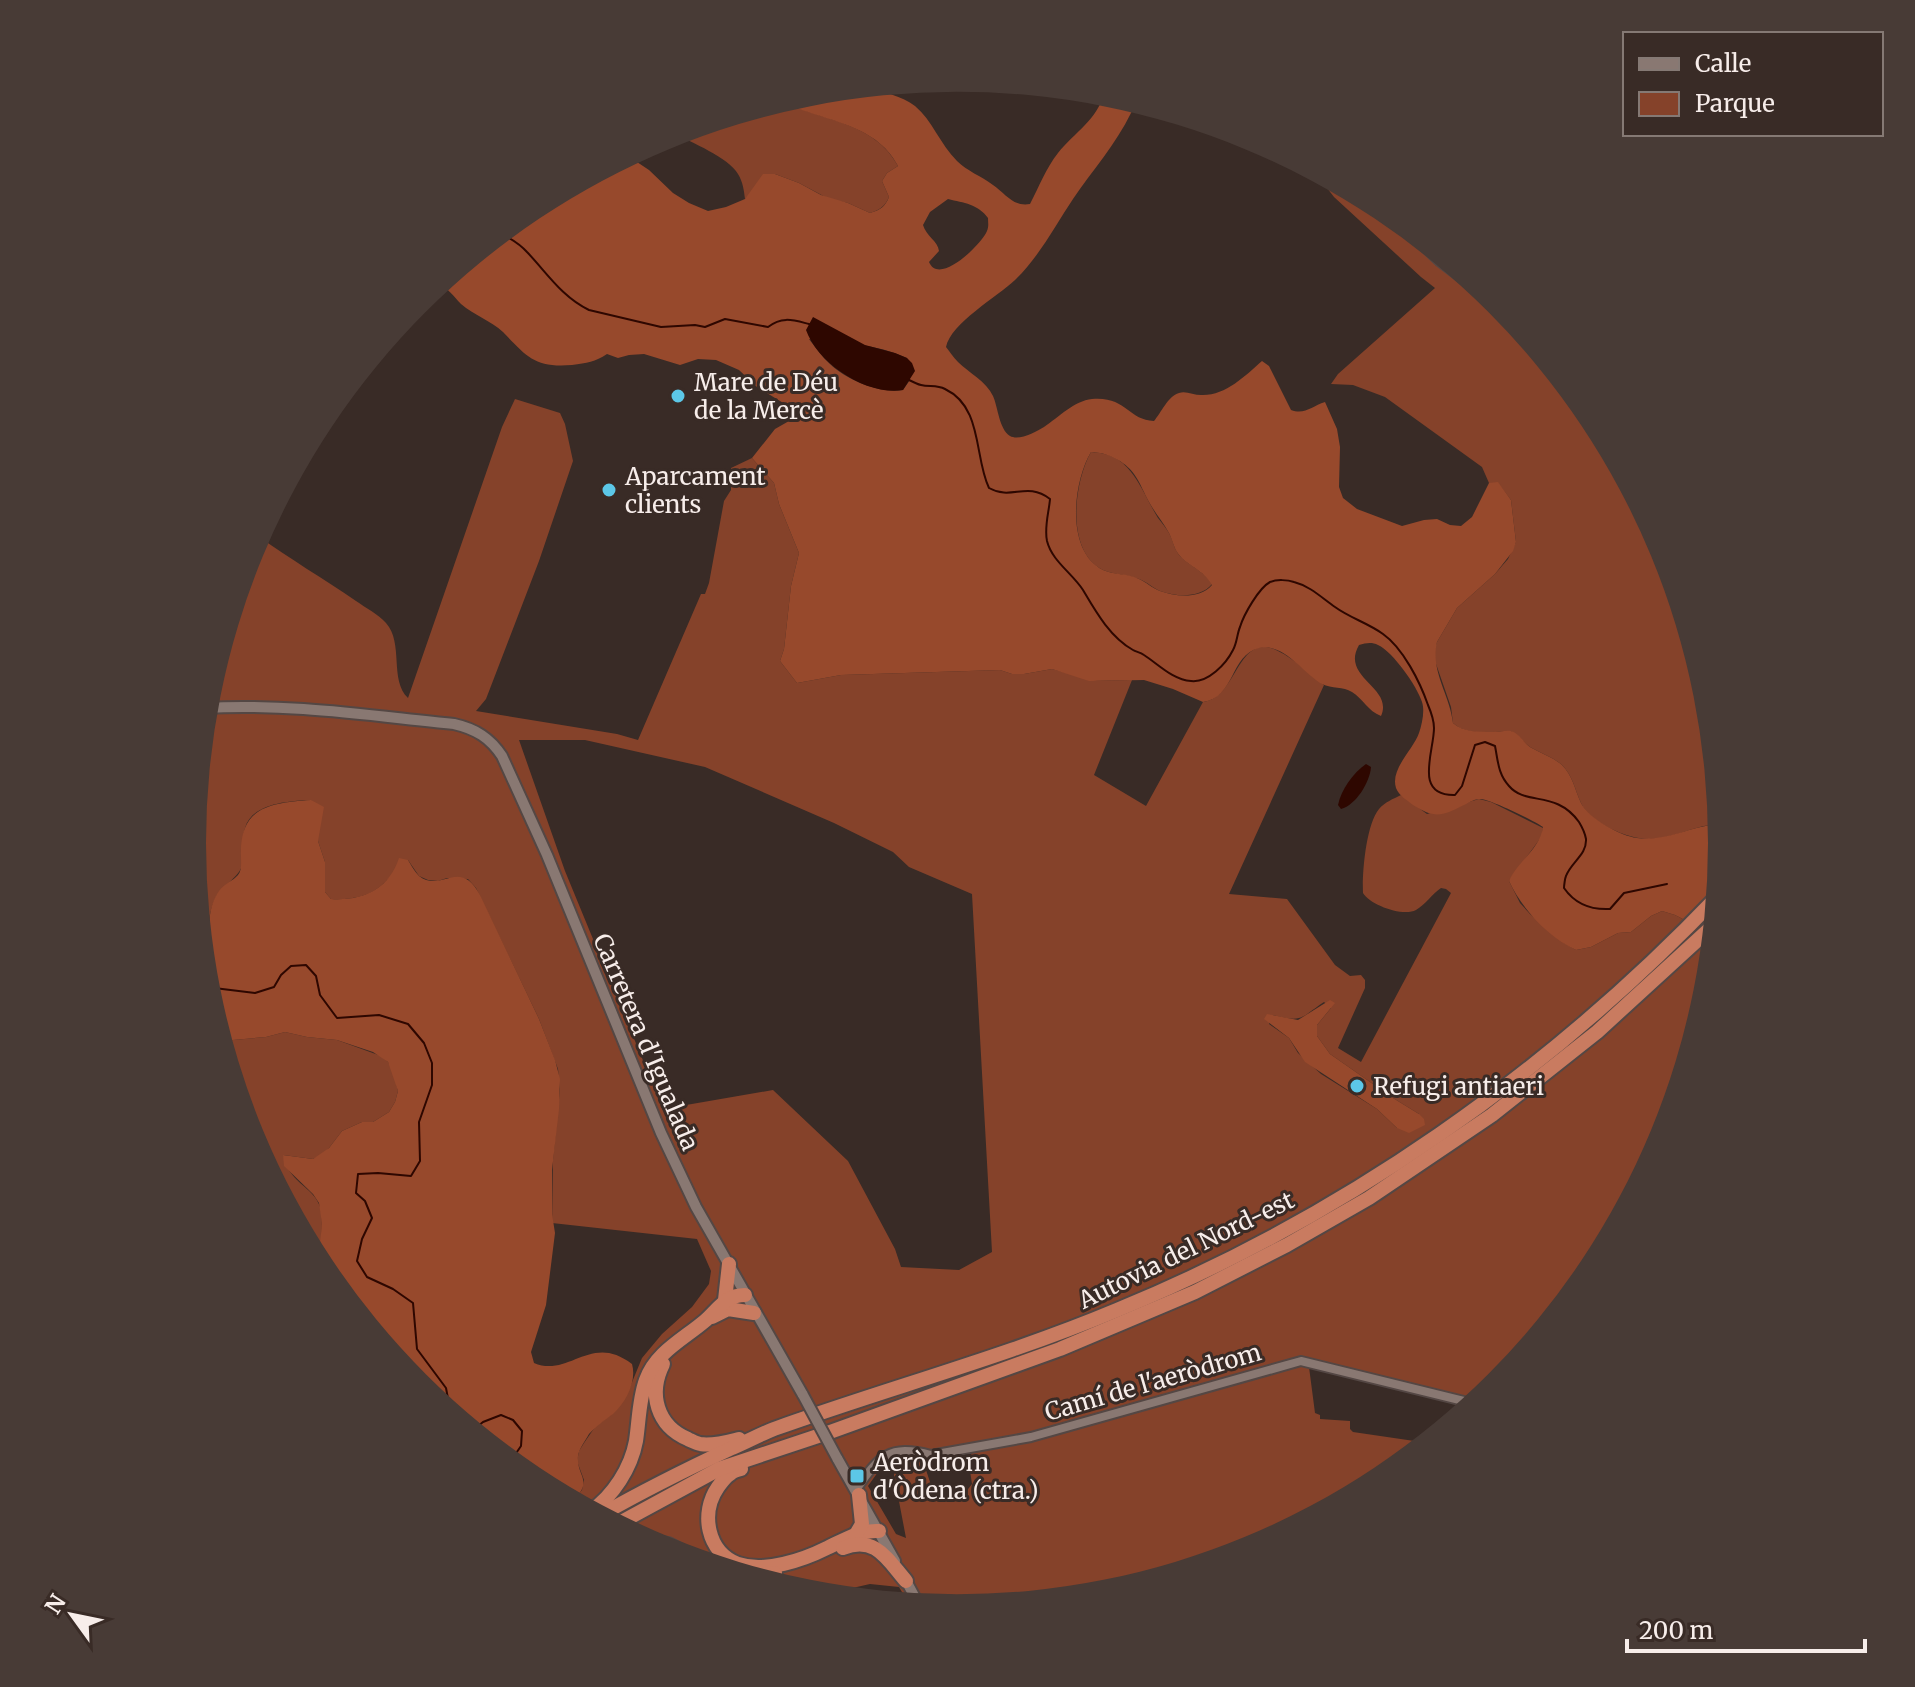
<svg xmlns="http://www.w3.org/2000/svg" width="1915" height="1687" font-family="Merriweather,serif">
  <rect width="100%" height="100%" fill="#392b26"/>
  <!-- green -->
  <g fill="#85422a" fill-rule="evenodd">
    <path d="M781 101C820 120 875 122 898 166L887 173 882 181 889 197C885 206 880 210 870 213L848 203 829 199 799 183 775 174 745 199C744 191 743 182 738 174 728 157 692 143 674 133Z"/>
    <path d="M1313 170 1383 207 1499 303 1594 419 1665 551 1708 695 1721 824C1696 824 1674 839 1649 839 1628 839 1590 823 1581 803 1575 790 1573 776 1562 765 1553 757 1540 753 1530 747 1523 742 1518 735 1511 731 1493 732 1467 736 1453 723L1451 707 1435 661V648L1437 642 1457 608 1495 574 1508 559 1516 542 1511 500 1498 483H1489L1482 467 1385 397 1353 385 1331 384 1338 374 1435 288 1421 277 1334 197Z"/>
    <path d="M515 399 560 413 565 424 573 461 539 561 486 699 476 711 617 734 638 740 701 594H705L709 583 724 501 731 490V468L752 458 774 483 779 504 799 553 791 586 784 649 780 661 797 683 841 675 1000 670 1012 674H1024L1052 669 1097 681 1132 680 1094 775 1146 806 1203 702C1238 698 1237 630 1278 651 1295 659 1309 674 1324 685L1229 894 1287 899 1335 965 1350 976 1361 975 1365 980V988L1338 1048 1361 1062 1451 893 1446 889 1441 888C1432 894 1425 905 1416 910 1403 917 1370 905 1363 893 1362 873 1366 825 1379 809 1385 802 1393 799 1401 795L1427 814 1479 799 1491 802 1543 828 1542 836 1509 881 1520 903 1530 914 1564 943 1576 950 1591 947 1618 933 1631 932 1651 916 1662 911 1675 915 1714 935 1708 993 1665 1137 1594 1269 1498 1385 1472 1407 1309 1367 1315 1413 1320 1415V1419L1350 1421V1429L1353 1432 1428 1443 1382 1480 1335 1506H1330V1508L1250 1551 1106 1594 957 1609 909 1604 899 1587 870 1584 848 1589 828 1596 808 1594 664 1551 572 1501 582 1490 584 1480 577 1461 579 1451 584 1443 595 1427 611 1415 628 1392 642 1358 662 1334 692 1307 709 1284 711 1271 697 1239 552 1223 553 1160 560 1089 558 1069 539 1019 476 888 468 879 447 878 438 881 428 880 419 876 408 860C395 868 395 873 385 882 371 897 351 900 331 899L325 892V862L318 841 311 800C289 801 252 803 245 828 241 840 243 853 242 865 240 877 221 886 215 899 211 907 208 921 208 930 207 941 209 950 203 960L192 843 207 694 250 550 258 536C290 559 324 579 356 601 366 608 378 614 386 623 404 643 389 680 408 698L502 427ZM519 740H585L705 767 834 823 893 852 909 867 972 894 992 1252 959 1270 901 1267 895 1249 848 1161 773 1090 663 1109 565 871ZM1324 1002 1331 1008 1317 1025V1036L1330 1054 1393 1098 1419 1114 1397 1128 1377 1109 1321 1074 1298 1053 1289 1038 1269 1024 1273 1015C1303 1023 1300 1018 1324 1002ZM972 1450 969 1464 972 1484 965 1493 935 1497 923 1461ZM891 1461 896 1462 894 1475 906 1538 896 1534 868 1486 883 1465Z"/>
    <path d="M1091 452C1132 453 1140 489 1158 518 1162 523 1166 528 1169 533 1173 540 1174 550 1180 556 1191 567 1201 569 1212 584 1201 598 1177 597 1160 591 1153 588 1147 582 1139 579 1127 574 1114 575 1103 570 1065 551 1074 482 1091 452Z"/>
    <path d="M285 1032 307 1037 337 1040 381 1056 388 1062 393 1071 398 1091 395 1102 389 1112 373 1122H362L342 1131 329 1148 322 1155 313 1159 283 1155C286 1161 287 1169 291 1173 300 1186 315 1191 320 1207 326 1230 315 1252 328 1277L321 1268 250 1136 221 1041 266 1037Z"/>
  </g>
  <!-- forest -->
  <g fill="#97492c" fill-rule="evenodd">
    <path d="M868 87C883 92 902 96 915 106 932 120 940 144 957 161 967 171 981 176 993 185 1006 194 1013 207 1030 204 1039 187 1046 168 1058 153 1074 133 1098 119 1104 93L1134 101C1134 108 1134 107 1131 113 1116 144 1092 171 1073 199 1055 226 1039 257 1015 280 997 297 951 323 946 347 950 352 953 357 958 362 969 373 986 381 993 396 998 407 999 429 1010 436 1019 441 1036 432 1044 427 1059 417 1074 401 1092 399 1126 396 1128 420 1154 421 1161 413 1168 396 1179 393 1186 390 1195 396 1203 395 1226 395 1245 376 1262 361L1269 366 1291 410C1305 415 1312 406 1325 402L1337 429 1340 447 1339 487 1343 498 1357 509 1402 526 1424 520 1437 519 1450 525 1461 526 1472 517 1489 483 1498 482 1511 500 1516 542 1513 551 1495 574 1457 608 1437 642C1430 671 1450 695 1453 723 1463 732 1479 732 1493 732 1499 732 1506 730 1511 731 1519 733 1524 743 1530 747 1540 753 1553 757 1562 765 1573 776 1575 790 1581 803 1589 819 1621 836 1637 838 1667 842 1692 825 1721 824L1723 844 1714 935 1675 915 1662 911 1651 916 1631 932 1618 933 1591 947 1576 950C1548 937 1522 909 1509 881 1517 862 1540 849 1543 827 1532 820 1494 801 1481 799 1474 799 1470 802 1464 805 1442 816 1435 819 1413 805 1407 800 1399 796 1396 788 1390 769 1413 750 1419 733 1422 724 1425 711 1422 702 1417 686 1393 652 1378 645 1372 642 1366 643 1359 645 1340 678 1394 687 1381 716 1368 711 1363 699 1352 692 1343 686 1332 689 1322 684 1303 673 1283 642 1259 648 1230 655 1235 698 1203 702L1173 689 1144 680 1089 681 1052 669 1024 674H1012L1000 670 841 675 797 683 780 661 784 649 791 586 799 553 779 504 774 483 752 458 775 429 796 417 793 409 757 387 739 370 716 360 698 359 680 365 644 354 629 355 618 358 607 354C595 362 587 363 572 365 535 368 527 357 503 332 491 321 474 315 461 304 453 296 449 288 438 285L533 207 628 156 649 170 673 193 689 203 708 211 726 207 745 199 763 174H775L799 183 821 195 848 203 870 213C880 210 885 207 889 197L882 181 887 173 898 166C876 122 819 121 781 101L809 93ZM948 199C964 203 978 204 988 218 988 223 989 226 987 231 981 245 939 286 929 262L939 251C938 241 926 236 923 225L930 212ZM809 339C843 342 876 344 907 358L910 380 903 390C880 394 847 380 830 364 822 357 816 348 809 339ZM1091 452C1106 452 1125 461 1134 474 1140 482 1144 493 1149 502 1155 513 1163 522 1169 533 1173 541 1174 550 1180 556 1191 568 1202 569 1212 585 1200 599 1176 597 1160 591 1152 588 1146 582 1139 579 1127 573 1114 575 1103 570 1065 551 1073 482 1091 452Z"/>
    <path d="M311 800 324 807 318 841 325 862V892L331 899C363 901 389 889 399 858L408 860C411 865 415 872 419 876 442 894 460 855 481 897L539 1019 555 1060 560 1079 559 1109 552 1170V1214L555 1233 546 1305 531 1352 534 1363C569 1378 591 1332 632 1364 637 1381 626 1402 613 1414 604 1421 596 1426 589 1434 585 1441 579 1449 578 1456 576 1476 595 1481 572 1501L532 1480 416 1384 358 1314 353 1303 339 1290 328 1277 321 1263 320 1243 322 1224 319 1203 313 1194 284 1166 283 1155 313 1159 329 1148 342 1131 362 1122H373L389 1112 395 1102 398 1091 388 1062 373 1052 337 1040 307 1037 285 1032 266 1037 221 1041C215 1021 201 982 204 962 204 957 208 951 208 945 209 927 208 906 219 891 225 883 233 881 238 875 242 870 241 863 241 857 239 807 269 803 311 800Z"/>
    <path d="M1330 1000 1335 1003 1317 1025V1036L1330 1054 1393 1098 1419 1114 1424 1119 1425 1125 1409 1133 1397 1128 1377 1109 1305 1062 1289 1038 1264 1019 1267 1014 1298 1020Z"/>
  </g>
  <!-- water -->
  <g fill="#2e0700">
    <path d="M813 317 865 345 895 353 907 358 912 363 915 371 903 390C867 396 818 364 806 330Z"/>
    <path d="M1366 764 1371 767C1370 782 1356 805 1341 809L1338 805C1341 790 1353 773 1366 764Z"/>
  </g>
  <g fill="none" stroke-linecap="round" stroke-linejoin="round">
    <!-- stream -->
    <g stroke="#2e0700" stroke-width="2">
      <path d="M500 233C510 238 520 244 527 252 547 273 562 297 589 310L661 327 695 325 705 327 725 319 768 327C782 316 793 320 809 324"/>
      <path d="M909 380C913 382 917 384 921 385 929 387 937 385 945 389 983 407 974 457 989 488 1012 501 1026 481 1050 499 1049 512 1044 527 1047 541 1052 561 1072 573 1083 590 1096 612 1110 637 1133 650 1136 652 1140 652 1144 655 1158 664 1173 680 1191 681 1208 683 1226 664 1233 650 1237 643 1237 634 1240 627 1244 614 1259 588 1270 582 1277 579 1288 580 1294 582 1310 586 1322 598 1335 607 1350 618 1368 623 1383 634 1403 648 1420 682 1428 705 1431 712 1434 720 1434 728 1434 752 1413 796 1455 795L1462 786 1475 745 1485 742 1495 746C1498 761 1498 774 1509 786 1526 806 1556 790 1579 822 1582 827 1585 833 1586 839 1587 855 1571 862 1566 876 1565 878 1564 886 1564 888 1575 904 1591 910 1610 909L1624 893 1667 884"/>
      <path d="M206 987 255 993 274 987 281 975 291 966 306 965 316 976 320 995 337 1018 379 1015 408 1024 424 1043 432 1063V1085L419 1122 420 1161 411 1176 378 1173 358 1174 356 1193 365 1201 372 1218 362 1239 357 1261 367 1277 393 1289 413 1303 417 1349 446 1388 449 1404 442 1406"/>
      <path d="M472 1431 483 1422 501 1415 513 1420 522 1431 521 1446 510 1462"/>
    </g>
    <!-- minor casing -->
    <g stroke="#544744" stroke-width="12">
      <path id="minor" d="M856 1490C879 1456 889 1444 931 1455L1031 1437 1301 1361 1476 1404"/>
    </g>
    <!-- tertiary casing -->
    <g stroke="#544744" stroke-width="14">
      <g id="tertiary">
        <path d="M205 708C288 703 372 716 454 724 476 729 490 738 502 756L547 855 661 1133 696 1207 803 1395"/>
        <path d="M837 1458 895 1561"/>
        <path d="M903 1575 919 1605"/>
      </g>
    </g>
    <!-- trunk casing -->
    <g stroke="#544744" stroke-width="16">
      <path id="trunk" d="M1398 219 1440 259 1502 306"/>
    </g>
    <!-- motorway casing -->
    <g stroke="#544744" stroke-width="18">
      <g id="motorway">
        <path d="M725 1300 729 1264"/>
        <path d="M712 1317 728 1309 754 1313"/>
        <path d="M663 1364C648 1394 657 1426 688 1439 689 1440 699 1444 700 1444 713 1446 727 1442 739 1439"/>
        <path d="M741 1469C737 1470 733 1471 730 1474 725 1477 721 1483 718 1487 700 1513 707 1552 738 1564 765 1573 803 1560 827 1548 844 1540 860 1530 879 1531"/>
        <path d="M591 1511C613 1496 631 1468 636 1441 639 1421 639 1399 646 1380 656 1352 684 1339 706 1320 719 1308 726 1295 745 1295"/>
        <path d="M599 1516C643 1491 687 1469 732 1448 746 1442 759 1435 774 1429 888 1388 1005 1357 1117 1310 1344 1217 1549 1073 1718 896"/>
        <path d="M616 1525 719 1469 830 1432 1060 1349 1195 1292 1287 1245 1369 1198 1492 1115 1597 1032 1715 924"/>
        <path d="M855 1536 862 1524 859 1495"/>
        <path d="M646 1541 668 1545 701 1562"/>
        <path d="M843 1548C875 1535 887 1559 906 1581"/>
        <path d="M747 1576 775 1573"/>
      </g>
    </g>
    <!-- minor -->
    <use href="#minor" stroke="#897872" stroke-width="8"/>
    <!-- tertiary -->
    <use href="#tertiary" stroke="#897872" stroke-width="10"/>
    <!-- trunk -->
    <use href="#trunk" stroke="#bc7a64" stroke-width="12"/>
    <!-- motorway -->
    <use href="#motorway" stroke="#c97b60" stroke-width="14"/>
    <!-- tertiary-bridge casing -->
    <g stroke="#544744" stroke-width="14" stroke-linecap="butt">
      <path id="tertiary-bridge" d="M803 1395 837 1458"/>
    </g>
    <!-- tertiary-bridge -->
    <use href="#tertiary-bridge" stroke="#897872" stroke-width="10"/>
  </g>
  <!-- markers -->
  <g fill="#5cc7e7" stroke="#392b26" stroke-width="3">
    <circle cx="678" cy="396" r="8"/>
    <circle cx="609" cy="490" r="8"/>
    <circle cx="1357" cy="1086" r="8"/>
    <rect x="849" y="1468" width="16" height="16" rx="4"/>
  </g>
  <g text-anchor="middle" dominant-baseline="central" stroke-width="6" stroke-linejoin="round" paint-order="stroke">
    <!-- poi labels -->
    <g font-size="24" fill="#f7edea" stroke="#392b26" text-anchor="start">
      <text x="694" y="382">Mare de Déu<tspan x="694" dy="28">de la Mercè</tspan></text>
      <text x="625" y="476">Aparcament<tspan x="625" dy="28">clients</tspan></text>
      <text x="1373" y="1086">Refugi antiaeri</text>
      <text x="873" y="1462">Aeròdrom<tspan x="873" dy="28">d'Òdena (ctra.)</tspan></text>
    </g>
    <!-- street labels -->
    <g font-size="24" fill="#f7edea" stroke="#392b26">
      <text transform="translate(646 1042) rotate(67)">Carretera d'Igualada</text>
      <text transform="translate(1186 1250) rotate(-26)">Autovia del Nord-est</text>
      <text transform="translate(1153 1382) rotate(-16)">Camí de l'aeròdrom</text>
    </g>
  </g>
  <!-- crop -->
  <path d="M0 0H1915V1687H0ZM206 843a751 751 0 1 1 1502 0a751 751 0 1 1-1502 0Z" fill="#483b36" fill-rule="evenodd"/>
  <!-- legend -->
  <rect x="1623" y="32" width="260" height="104" fill="#392b26" stroke="#857974" stroke-width="2"/>
  <rect x="1639" y="58" width="40" height="12" fill="#897872" stroke="#857974" stroke-width="2"/>
  <text x="1695" y="72" font-size="24" fill="#f7edea">Calle</text>
  <rect x="1639" y="92" width="40" height="24" fill="#85422a" stroke="#857974" stroke-width="2"/>
  <text x="1695" y="112" font-size="24" fill="#f7edea">Parque</text>
  <!-- north arrow -->
  <g transform="translate(72 1615) rotate(303)" stroke="#392b26" stroke-width="6" paint-order="stroke">
  <path d="M0-6L14 30L0 20L-14 30Z" fill="#f7edea"/>
  <text y="-12" font-size="22" font-weight="bold" text-anchor="middle" fill="#f7edea">N</text>
  </g>
  <!-- scale -->
  <path d="M1627 1639v12h238v-12" fill="none" stroke="#f7edea" stroke-width="4"/>
  <text x="1639" y="1639" font-size="24" fill="#f7edea" stroke="#392b26" stroke-width="6" paint-order="stroke">200 m</text>
</svg>
